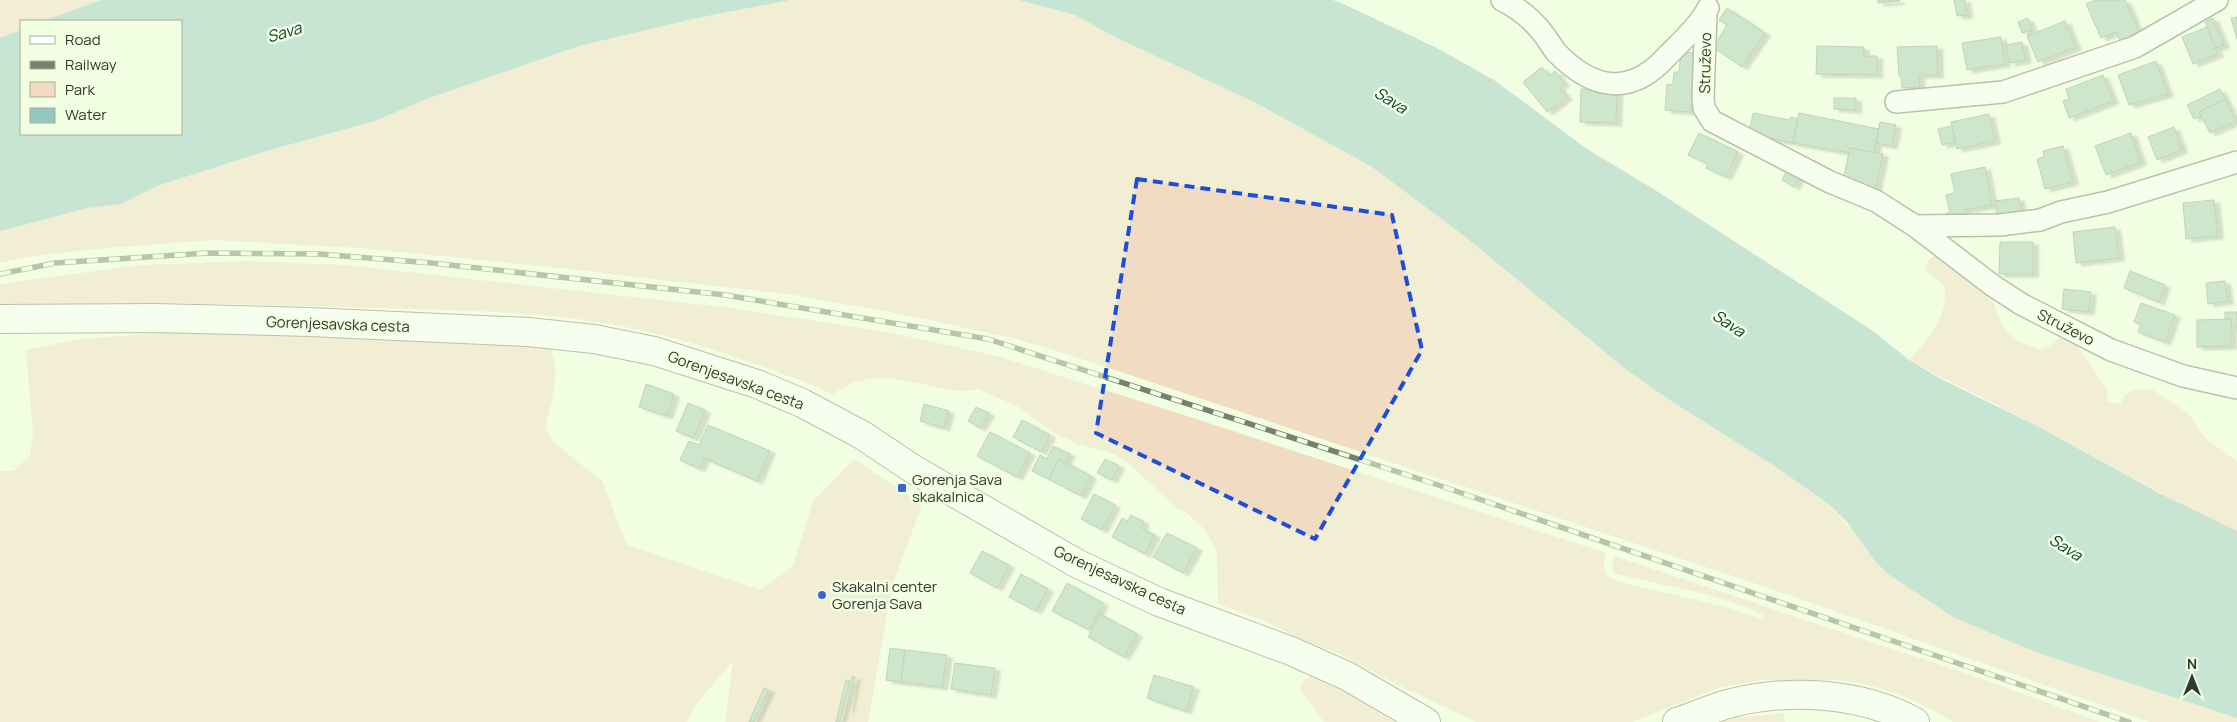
<svg xmlns="http://www.w3.org/2000/svg" width="2237" height="722" font-family="Manrope,sans-serif">
  <defs>
    <filter id="shadow"><feDropShadow dx="5.5" dy="3" stdDeviation="1" flood-color="#0004"/></filter>
  </defs>
  <rect width="100%" height="100%" fill="#f1fee1"/>
  <!-- green -->
  <g fill="#f1dbc2">
    <path d="M0 0H101L43 21H21V30L0 38Z"/>
    <path d="M790 0H1019L1075 15 1115 37 1258 104 1372 167 1463 235 1628 371 1674 403 1776 467 1830 505 1859 538 1874 560 2113 677 2237 718V722H2150L1760 585 1061 352 1016 339 906 315 794 295 542 266 360 248 214 240 106 248 32 256 0 263V231L88 208 121 204 157 186 263 152 375 121 424 100 579 46 697 18Z"/>
    <path d="M1934 256H1943L1989 290 2000 320 2007 332 2018 341 2038 349 2049 346 2063 335 2075 342 2107 390V402L2120 404 2125 395 2137 389 2153 390 2188 413 2205 438 2237 462V531C2171 501 2109 464 2045 430 2000 406 1954 384 1909 360 1928 340 1950 315 1944 286L1925 270 1927 262Z"/>
    <path d="M251 261 345 265 731 308 887 332 997 356 1187 416 1606 553 1603 566 1607 576 1620 582 1730 608 1760 619 1764 615C1718 593 1665 586 1616 574L1612 569 1614 556 1971 675 2100 722H1953L1927 707 1899 694 1861 683 1839 680H1762L1721 687 1632 722H1476L1388 680 1338 653 1294 636 1263 620 1218 604 1217 550 1205 530 1188 514 1177 508 1129 464 1114 454 1080 445 1054 433 1017 406 978 389C963 393 952 390 936 387 898 379 868 369 833 394 752 360 665 330 577 319 500 309 421 310 344 307 229 303 115 301 0 307V284L140 265Z"/>
    <path d="M191 331 462 340 550 347C561 371 552 402 545 427L552 441 602 481 627 545 760 590 793 566 813 501 854 459 922 505 892 586 868 722H725L733 661 695 705 687 722H0V471H13L30 456 33 433 26 350 81 339Z"/>
    <path d="M1310 675 1355 697 1394 722H1324L1299 688Z"/>
    <path d="M1784 713 1785 722H1721L1742 717Z"/>
  </g>
  <!-- water -->
  <g fill="#95c7be">
    <path d="M101 0H790L697 18 579 46 424 100 375 121 263 152 157 186 121 204 88 208 0 231V38L21 30V134H181V21H43Z"/>
    <path d="M1019 0H1333L1339 2 1435 47 1494 80 1587 149 1655 190 1873 331 1909 360 1941 379 2043 429 2159 493 2237 531V718L2038 653 1953 617 1888 574 1874 560 1847 522 1830 505 1776 467 1674 403 1628 371 1463 235 1372 167 1258 104 1115 37 1075 15Z"/>
  </g>
  <!-- building -->
  <g fill="#a5cab0" stroke="#86a08e" filter="url(#shadow)">
    <path d="M1878 0H1899L1900 1 1878 3Z"/>
    <path d="M1954 0H1965L1967 15 1957 16Z"/>
    <path d="M2096 0H2125L2141 37 2122 45 2116 32 2101 38 2086 4Z"/>
    <path d="M1727 8 1765 33 1742 67 1713 47 1727 25 1719 20Z"/>
    <path d="M2237 17V39L2231 18Z"/>
    <path d="M2028 18 2032 30 2022 33 2018 22Z"/>
    <path d="M2213 18 2224 45 2215 48 2205 22Z"/>
    <path d="M2065 21 2076 47 2038 62 2027 36Z"/>
    <path d="M2207 27 2218 54 2193 64 2182 37Z"/>
    <path d="M2001 37 2005 64 1967 70 1962 43Z"/>
    <path d="M2022 42 2026 60 2010 63 2006 45Z"/>
    <path d="M1817 46 1864 47V56H1877V75L1816 74Z"/>
    <path d="M1937 46 1938 75H1919L1920 87 1902 88 1901 76H1899L1897 47Z"/>
    <path d="M1681 52 1698 53 1695 105H1691L1690 112 1665 110 1667 84 1673 85 1674 72H1679Z"/>
    <path d="M2156 61 2168 94 2129 105 2118 75Z"/>
    <path d="M1542 67 1549 76 1555 71 1564 83 1559 87 1567 97 1547 112 1523 82Z"/>
    <path d="M2103 75 2113 101 2069 118 2063 101 2069 99 2066 89Z"/>
    <path d="M1581 89 1617 90 1616 123 1580 122Z"/>
    <path d="M2220 89 2225 99 2199 112 2201 116 2194 119 2187 105Z"/>
    <path d="M1834 98H1856V110L1834 109Z"/>
    <path d="M2225 99 2236 121 2210 133 2199 112Z"/>
    <path d="M1753 113 1790 120 1791 117 1798 119 1793 143 1749 134Z"/>
    <path d="M1799 113 1879 129 1874 153 1850 148 1849 153 1793 143Z"/>
    <path d="M1989 114 1995 141 1957 149 1951 122Z"/>
    <path d="M1880 122 1896 125 1892 146 1876 143Z"/>
    <path d="M1952 126 1955 142 1942 145 1938 129Z"/>
    <path d="M2174 127 2182 150 2157 160 2148 137Z"/>
    <path d="M1699 133 1738 152 1726 177 1706 168 1708 164 1688 155Z"/>
    <path d="M2131 133 2141 162 2106 175 2095 146Z"/>
    <path d="M2063 146 2073 182 2045 189 2037 159 2044 157 2043 151Z"/>
    <path d="M1850 148 1883 154 1875 191 1842 185Z"/>
    <path d="M1985 167 1992 205 1965 210 1966 219 1949 222 1947 213H1950L1946 195 1955 193 1951 174Z"/>
    <path d="M1788 168 1801 174 1794 187 1782 180Z"/>
    <path d="M2019 198 2022 218H1997L1995 201Z"/>
    <path d="M2214 200 2218 236 2186 239 2183 203Z"/>
    <path d="M2115 227 2119 258 2076 263 2073 232Z"/>
    <path d="M2000 242H2033V274H1999Z"/>
    <path d="M2130 271 2165 285 2159 302 2124 288Z"/>
    <path d="M2225 281 2228 301 2208 304 2206 283Z"/>
    <path d="M2064 289 2091 292 2089 312 2062 309Z"/>
    <path d="M2141 303 2175 315 2165 342 2138 332 2141 325 2134 322Z"/>
    <path d="M2225 312H2237V327H2231V319H2225Z"/>
    <path d="M2231 319V346L2197 347V320Z"/>
    <path d="M646 384 674 394 667 416 639 407Z"/>
    <path d="M688 403 705 410 694 438 676 431Z"/>
    <path d="M924 404 949 411 944 428 920 421Z"/>
    <path d="M976 407 989 413 980 428 968 421Z"/>
    <path d="M1022 420 1050 435 1041 452 1013 437Z"/>
    <path d="M708 425 770 451 757 481 704 458 700 469 680 460 689 441 699 445Z"/>
    <path d="M990 432 1030 453 1017 477 977 456Z"/>
    <path d="M1053 446 1070 454 1065 463 1059 459 1049 479 1032 471 1040 455 1047 459Z"/>
    <path d="M1059 459 1091 476 1081 496 1049 479Z"/>
    <path d="M1105 459 1119 466 1112 480 1097 473Z"/>
    <path d="M1094 494 1115 505 1102 530 1081 519Z"/>
    <path d="M1131 515 1144 522 1141 528 1155 535 1145 554 1112 537 1122 518 1128 521Z"/>
    <path d="M1167 533 1197 548 1183 573 1153 557Z"/>
    <path d="M982 551 1009 565 997 588 970 573Z"/>
    <path d="M1021 574 1048 589 1036 611 1009 597Z"/>
    <path d="M1067 583 1103 603 1089 630 1052 611Z"/>
    <path d="M1100 614 1137 634 1124 657 1088 637Z"/>
    <path d="M890 648 905 650 901 682 886 680Z"/>
    <path d="M905 650 947 655 942 687 901 682Z"/>
    <path d="M955 663 995 668 991 695 951 689Z"/>
    <path d="M1154 675 1194 687 1186 711 1147 698Z"/>
    <path d="M852 677H855L849 709H847Z"/>
    <path d="M846 680 850 681 840 722H836Z"/>
    <path d="M764 688 769 690 754 722H749Z"/>
  </g>
  <g fill="none" stroke-linecap="round" stroke-linejoin="round">
    <!-- street casing -->
    <g stroke="#727d64" stroke-width="24">
      <g id="street">
        <path d="M1502 0C1518 8 1530 17 1541 31 1547 38 1551 46 1557 53 1593 90 1631 97 1668 55 1680 43 1701 24 1708 8"/>
        <path d="M1706 13 1703 98 1704 108 1712 121 1830 182 1876 201 1915 226 1992 285 2021 304 2111 350 2183 376 2237 388"/>
        <path d="M1896 102 2003 92 2135 47 2217 0"/>
        <path d="M1915 226 2000 225 2040 220 2061 212 2108 202 2237 162"/>
      </g>
    </g>
    <!-- secondary casing -->
    <g stroke="#727d64" stroke-width="30">
      <g id="secondary">
        <path d="M0 319 155 318 310 322 528 332 594 339 654 351 757 384 802 403 862 435 913 469 1078 564 1159 602 1291 651 1347 676 1426 722"/>
        <path d="M1677 722C1694 716 1711 709 1728 704 1787 688 1861 692 1915 722"/>
      </g>
    </g>
    <!-- street -->
    <use href="#street" stroke="#fff" stroke-width="21"/>
    <!-- secondary -->
    <use href="#secondary" stroke="#fff" stroke-width="28"/>
    <!-- rail casing -->
    <g stroke="#787f6e" stroke-width="5.5">
      <path id="rail" d="M0 274 55 263 208 253 319 254 431 263 725 295 988 339 1438 485 2129 722"/>
    </g>
    <!-- rail -->
    <use href="#rail" stroke="#f1fee1" stroke-width="4" stroke-dasharray="11" stroke-linecap="butt"/>
  </g>
  <!-- marked area -->
  <path d="M0 0H2237V722H0ZM1137 179 1392 215 1422 350 1315 539 1096 433Z" fill="#f1fee1" fill-opacity=".55" fill-rule="evenodd"/>
  <path fill="none" stroke="#1d4ed8" stroke-width="4" stroke-dasharray="10 6" stroke-linejoin="round" d="M1137 179 1392 215 1422 350 1315 539 1096 433Z"/>
  <!-- markers -->
  <g fill="#3c64d5" stroke="#f1fee1" stroke-width="2">
    <rect x="897" y="483" width="10" height="10" rx="2.5"/>
    <circle cx="822" cy="595" r="5"/>
  </g>
  <g text-anchor="middle" dominant-baseline="central" stroke-width="5" stroke-linejoin="round" paint-order="stroke">
    <!-- street labels -->
    <g font-size="15" fill="#34392e" stroke="#f1fee1">
      <text transform="translate(1705 63) rotate(-89)">Struževo</text>
      <text transform="translate(338 324) rotate(2)">Gorenjesavska cesta</text>
      <text transform="translate(2066 327) rotate(27)">Struževo</text>
      <text transform="translate(736 380) rotate(20)">Gorenjesavska cesta</text>
      <text transform="translate(1120 580) rotate(25)">Gorenjesavska cesta</text>
    </g>
    <!-- poi labels -->
    <g font-size="15" fill="#34392e" stroke="#f1fee1" text-anchor="start">
      <text x="912" y="479">Gorenja Sava<tspan x="912" dy="17">skakalnica</tspan></text>
      <text x="832" y="586">Skakalni center<tspan x="832" dy="17">Gorenja Sava</tspan></text>
    </g>
    <!-- water labels -->
    <g font-size="16" font-style="italic" fill="#0d3c36" stroke="#f1fee1">
      <text transform="translate(284 32) rotate(-17)">Sava</text>
      <text transform="translate(1391 100) rotate(32)">Sava</text>
      <text transform="translate(1729 323) rotate(34)">Sava</text>
      <text transform="translate(2066 547) rotate(33)">Sava</text>
    </g>
  </g>
  <!-- legend -->
  <rect x="20" y="20" width="162" height="115" fill="#f1fee1" stroke="#a5af99"/>
  <rect x="30" y="36" width="25" height="8" fill="#ffffff" stroke="#a5af99"/>
  <text x="65" y="45" font-size="15" fill="#34392e">Road</text>
  <rect x="30" y="61" width="25" height="8" fill="#787f6e" stroke="#a5af99"/>
  <text x="65" y="70" font-size="15" fill="#34392e">Railway</text>
  <rect x="30" y="82" width="25" height="15" fill="#f1dbc2" stroke="#a5af99"/>
  <text x="65" y="95" font-size="15" fill="#34392e">Park</text>
  <rect x="30" y="108" width="25" height="15" fill="#95c7be" stroke="#a5af99"/>
  <text x="65" y="120" font-size="15" fill="#34392e">Water</text>
  <!-- north arrow -->
  <g transform="translate(2192 677)" stroke="#f1fee1" stroke-width="4" paint-order="stroke">
  <path d="M0-4L9 19L0 12L-9 19Z" fill="#34392e"/>
  <text y="-8" font-size="14" font-weight="bold" text-anchor="middle" fill="#34392e">N</text>
  </g>
</svg>
